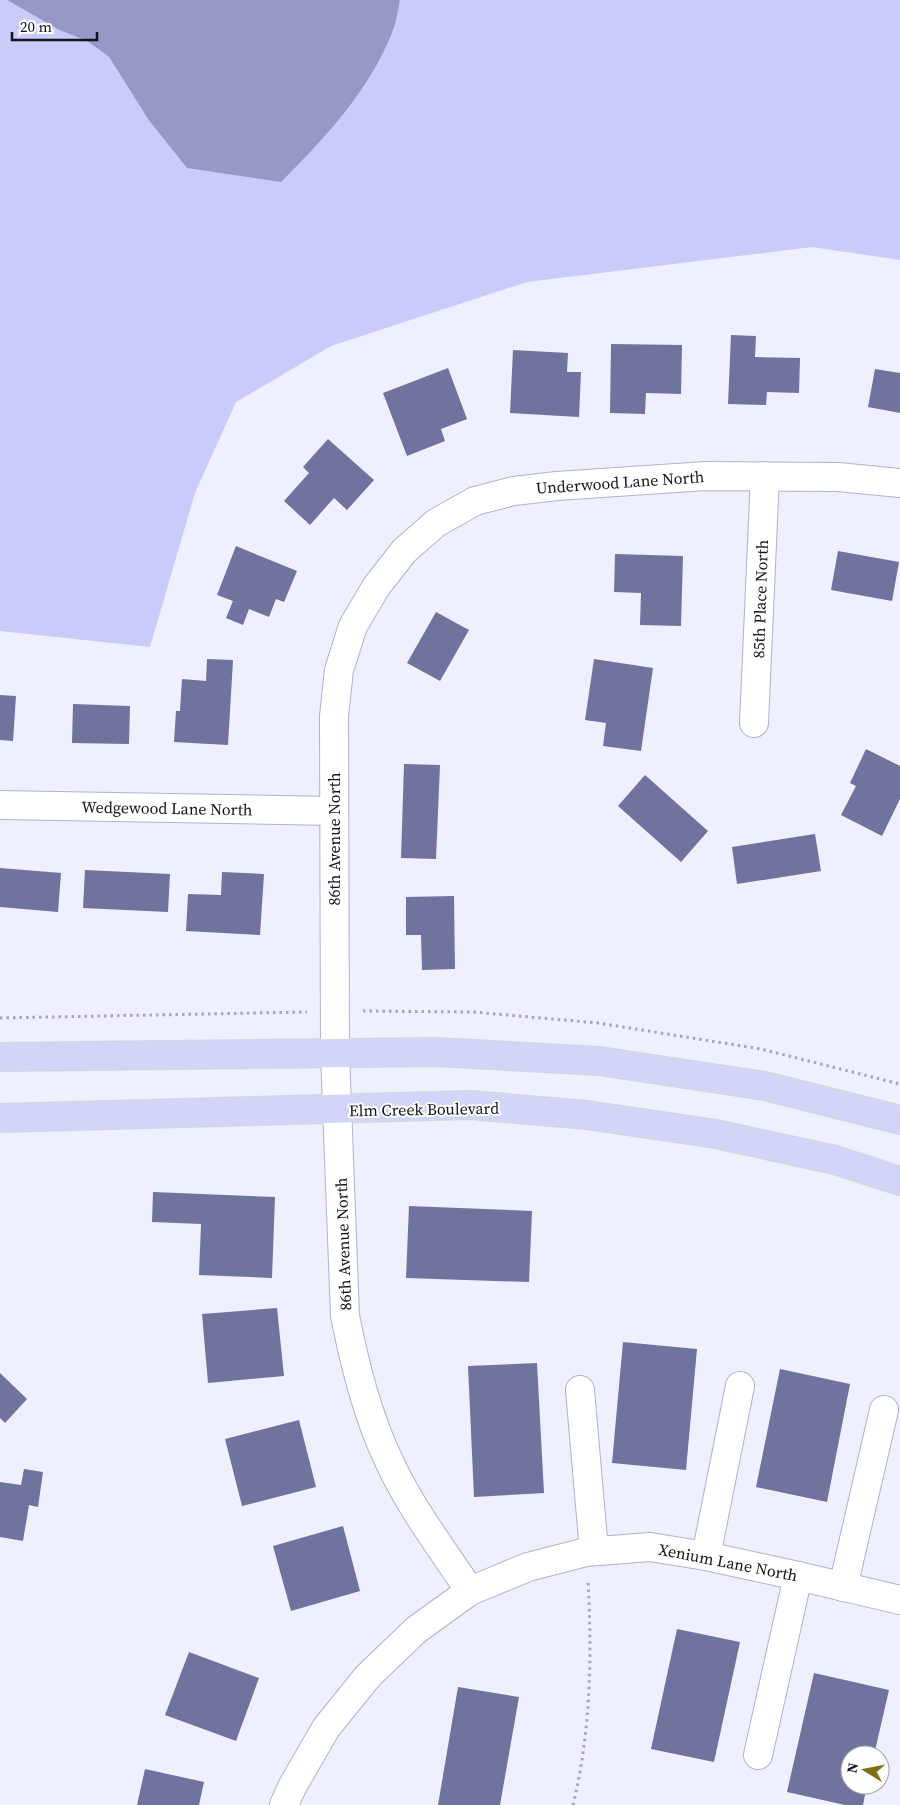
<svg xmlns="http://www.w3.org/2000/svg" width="900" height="1805" font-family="'Source Serif 4',serif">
  <rect width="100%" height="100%" fill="#eeefff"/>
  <!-- green -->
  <path fill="#c9ccfb" d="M0 0H7L59 30 87 41 109 57 148 119 393 32 400 0H900V260L812 247 527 282 331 346 236 402 195 493 150 647 0 631Z"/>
  <!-- water -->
  <path fill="#9699c6" d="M7 0H400C398 11 396 23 392 33 368 92 325 138 281 182L187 168 148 119 109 57 87 41 59 30Z"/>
  <!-- building -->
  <g fill="#70739e">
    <path d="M731 335 756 336 755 357 800 358 799 393 767 392 766 405 728 404Z"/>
    <path d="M611 344 682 345 681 394 646 393 645 414 610 413Z"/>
    <path d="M513 350 568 353 567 372H581L579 417 510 413Z"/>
    <path d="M448 368 467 419 441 429 445 441 407 456 383 393Z"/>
    <path d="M875 369 900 373V413L868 407Z"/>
    <path d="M328 439 374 480 347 510 334 498 310 525 284 501 309 473 303 467Z"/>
    <path d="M236 546 297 571 284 602 276 599 269 617 249 609 243 625 226 618 233 601 217 595Z"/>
    <path d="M838 551 899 562 892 601 831 590Z"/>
    <path d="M615 554 683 556 681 626 640 625 641 593 614 592Z"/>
    <path d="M436 612 469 630 440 681 407 663Z"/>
    <path d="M207 659 233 660 228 745 174 742 176 711H180L182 679 206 681Z"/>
    <path d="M594 659 653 668 641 751 603 746 606 723 585 720Z"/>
    <path d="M0 695 16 696 13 741 0 740Z"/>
    <path d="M73 704 130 706 129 744 72 743Z"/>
    <path d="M866 749 900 766V799L882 836 841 815 856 786 850 783Z"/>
    <path d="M404 764 440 765 436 859 401 858Z"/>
    <path d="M645 775 708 831 681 862 618 806Z"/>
    <path d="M815 834 821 871 737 884 732 847Z"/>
    <path d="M0 868 61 873 58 912 0 907Z"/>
    <path d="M85 870 170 874 168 912 83 908Z"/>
    <path d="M222 872 264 874 260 935 186 931 188 894 221 895Z"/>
    <path d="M454 896 455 969 422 970 421 935H406V897Z"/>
    <path d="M153 1192 275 1197 272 1278 199 1275 201 1224 152 1222Z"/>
    <path d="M409 1206 532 1211 529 1282 406 1278Z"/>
    <path d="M277 1308 284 1376 208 1383 202 1314Z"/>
    <path d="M623 1342 697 1349 686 1470 612 1463Z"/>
    <path d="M537 1363 544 1493 474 1497 468 1366Z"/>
    <path d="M780 1369 850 1384 827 1502 756 1487Z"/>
    <path d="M0 1373 27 1399 5 1423 0 1418Z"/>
    <path d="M299 1420 316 1487 242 1506 225 1439Z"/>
    <path d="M24 1469 43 1472 38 1507 29 1505 23 1541 0 1537V1482L21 1485Z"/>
    <path d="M343 1526 360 1591 291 1611 273 1546Z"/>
    <path d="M677 1629 740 1642 714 1762 651 1749Z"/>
    <path d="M189 1652 259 1678 236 1741 165 1715Z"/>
    <path d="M814 1673 889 1690 874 1755H850V1785H867L863 1805H845L787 1792Z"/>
    <path d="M458 1687 519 1697 500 1805H438Z"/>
    <path d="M145 1769 204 1782 199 1805H137Z"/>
  </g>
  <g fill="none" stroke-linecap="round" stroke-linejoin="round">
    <!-- minor casing -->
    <g stroke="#b0b2cb" stroke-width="30">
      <g id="minor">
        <path d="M754 723 765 476"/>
        <path d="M0 805 333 811"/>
        <path d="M580 1390 594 1551"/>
        <path d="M706 1556 740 1386"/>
        <path d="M843 1587 884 1410"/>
        <path d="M470 1591C442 1549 410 1507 389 1461 367 1415 355 1365 345 1316L335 1053 334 716 339 670 353 626 376 587 404 551 436 523 475 501 514 491 557 486 706 476 838 477 900 483"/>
        <path d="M758 1755 798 1576"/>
        <path d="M284 1805 292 1787 326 1728 368 1676 416 1630 470 1591 528 1567 586 1552 650 1547 706 1556 798 1576 900 1600"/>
      </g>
    </g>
    <!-- major casing -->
    <g stroke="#d5d5d6" stroke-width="30">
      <g id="major">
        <path d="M0 1057 436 1052 599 1061 765 1086 900 1120"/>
        <path d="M0 1118 471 1105 587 1115 716 1134 835 1160 900 1181"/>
      </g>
    </g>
    <!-- path -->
    <g stroke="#a5a6b4" stroke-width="3" stroke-dasharray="2.5 4" stroke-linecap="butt">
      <path d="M363 1011 473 1012 598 1023 761 1049 900 1084"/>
      <path d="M0 1018 307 1012"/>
      <path d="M573 1805C591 1731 592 1656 588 1580"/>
    </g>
    <!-- minor -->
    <use href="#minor" stroke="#fff" stroke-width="28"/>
    <!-- major -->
    <use href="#major" stroke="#d2d4f8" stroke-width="28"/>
  </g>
  <g text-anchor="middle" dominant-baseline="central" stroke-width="4" stroke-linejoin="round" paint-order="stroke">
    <!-- street labels -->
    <g font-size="16" fill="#13131c" stroke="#fefefe">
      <text transform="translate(620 482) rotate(-4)">Underwood Lane North</text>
      <text transform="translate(760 599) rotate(-88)">85th Place North</text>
      <text transform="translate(167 808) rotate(1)">Wedgewood Lane North</text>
      <text transform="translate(334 839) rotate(-90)">86th Avenue North</text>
      <text transform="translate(424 1109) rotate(-1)">Elm Creek Boulevard</text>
      <text transform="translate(343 1244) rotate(-92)">86th Avenue North</text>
      <text transform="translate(728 1562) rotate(11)">Xenium Lane North</text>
    </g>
  </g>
  <!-- north arrow -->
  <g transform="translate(865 1770) rotate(280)"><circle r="24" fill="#fefefe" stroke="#a0a0a4"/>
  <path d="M0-4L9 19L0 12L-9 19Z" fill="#7d7111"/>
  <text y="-8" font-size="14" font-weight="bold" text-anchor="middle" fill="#13131c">N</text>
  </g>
  <!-- scale -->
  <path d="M12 32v8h85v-8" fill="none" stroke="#13131c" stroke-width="2.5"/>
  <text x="20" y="32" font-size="15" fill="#13131c" stroke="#fefefe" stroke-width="4" paint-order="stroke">20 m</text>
</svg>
